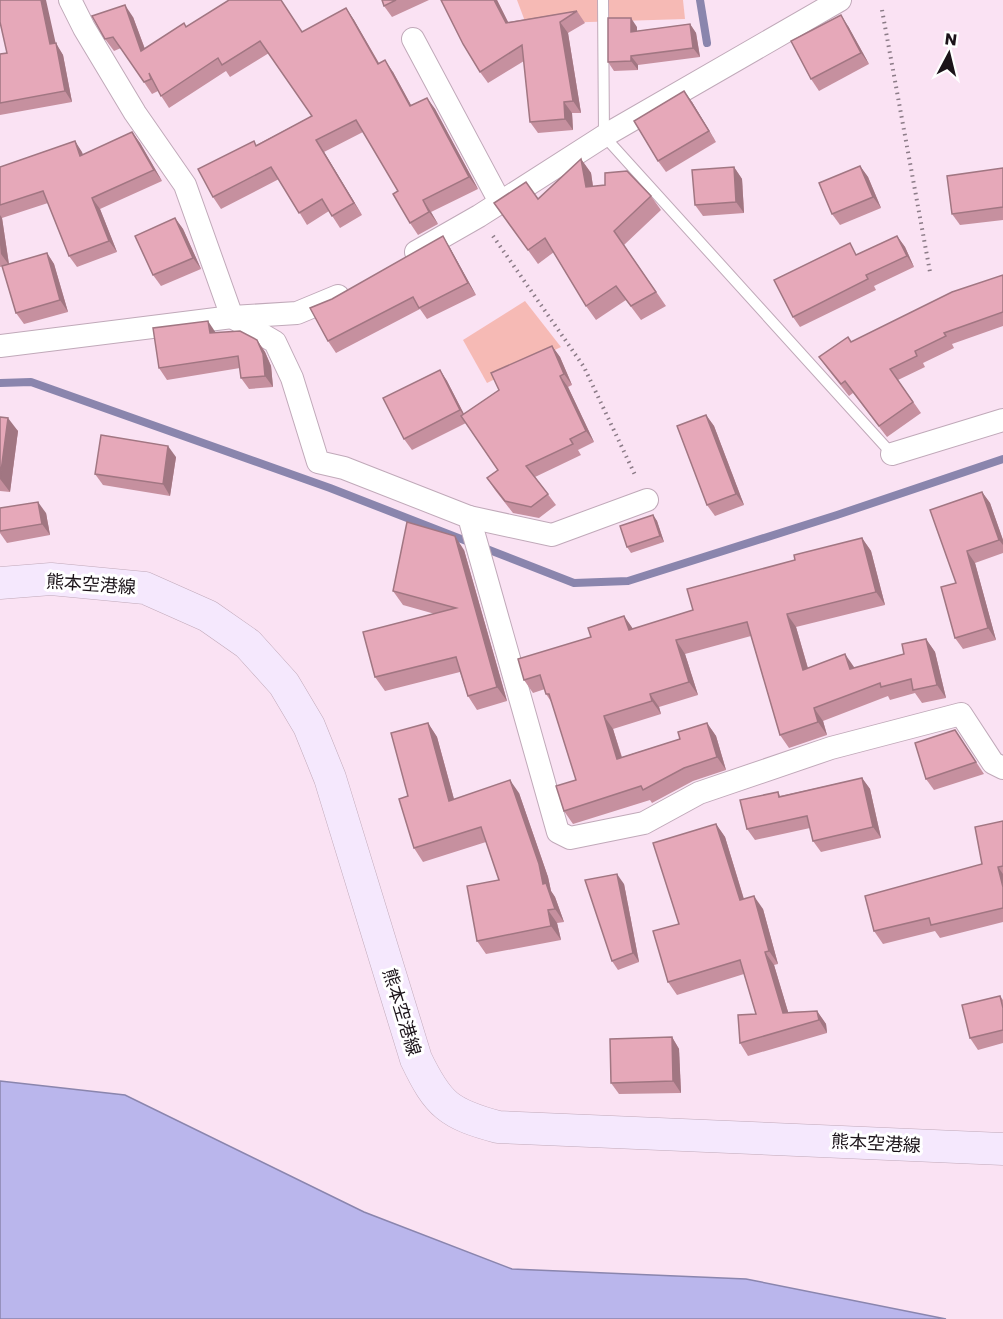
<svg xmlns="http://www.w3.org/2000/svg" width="1003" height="1319" font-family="Poppins,'Noto Sans JP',sans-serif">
  <rect width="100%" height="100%" fill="#fae2f3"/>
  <!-- green -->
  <g fill="#f6bab5">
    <path d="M517 0H683L685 19 526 24Z"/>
    <path d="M525 301 561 347 487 383 463 340Z"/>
  </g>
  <!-- water -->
  <path fill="#bab6ec" stroke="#8a85ad" stroke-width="1.5" d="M0 1081 125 1095 364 1212 512 1269 746 1279 946 1319H0Z"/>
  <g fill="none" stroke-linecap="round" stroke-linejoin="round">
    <!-- stream -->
    <g stroke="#8a85ad" stroke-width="8">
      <path d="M700 0 707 43"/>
      <path d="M0 383 31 382 330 488 574 583 628 581 837 515 1003 459"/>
    </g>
    <!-- service casing -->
    <g stroke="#c0a9b9" stroke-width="12">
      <path id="service" d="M603 0 604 136 892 454"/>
    </g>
    <!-- minor casing -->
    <g stroke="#c0a9b9" stroke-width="24">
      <g id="minor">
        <path d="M70 0 84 28 135 113 185 185 232 317 275 342 292 378 318 462 344 468 469 517 558 832 570 838 644 823 699 793 831 748 961 714 993 763 1003 768"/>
        <path d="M413 39 500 202"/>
        <path d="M416 252 479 216 604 136 840 0"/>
        <path d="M0 346 232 317 297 313 338 296"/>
        <path d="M892 454 1003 420"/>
        <path d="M469 517 552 535 647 500"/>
      </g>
    </g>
    <!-- secondary casing -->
    <g stroke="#c0a9b9" stroke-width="33">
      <path id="secondary" d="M0 583 51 579 145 588 208 616 248 644 284 684 309 726 330 778 416 1059C438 1105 449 1114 498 1127L1003 1149"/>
    </g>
    <!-- path -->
    <g stroke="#8b7b87" stroke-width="4" stroke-dasharray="1.5 4.5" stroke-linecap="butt">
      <path d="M882 10 930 272"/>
      <path d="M493 236 584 367 636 477"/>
    </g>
    <!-- service -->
    <use href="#service" stroke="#fff" stroke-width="10"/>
    <!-- minor -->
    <use href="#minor" stroke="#fff" stroke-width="22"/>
    <!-- secondary -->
    <use href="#secondary" stroke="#f5e8fd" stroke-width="32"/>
  </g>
  <!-- wall -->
  <g fill="#c6909f">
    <path d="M382 0H429L392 17 384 6Z"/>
    <path d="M497 0 508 22 577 11 585 23 568 33 581 113H572L573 130 538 133 530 122 524 61 488 83 480 72Z"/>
    <path d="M346 8 354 20 379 63 393 72 411 105 427 98 435 109 478 189 431 212 438 224 418 235 410 223 398 191 363 132 324 152 362 215 340 228 329 211 307 225 279 179 221 209 213 197 256 145 312 116 269 53 230 77 226 71 169 108 158 91 152 94 121 48 114 51 105 39 133 17 145 49 186 27 303 32Z"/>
    <path d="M690 24 696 33 700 57 638 65V70L614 71 608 62 637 27V31Z"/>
    <path d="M848 26 869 64 819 91 811 79Z"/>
    <path d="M55 43 63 55 72 102 0 115V54Z"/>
    <path d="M692 102 716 142 666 172 658 161Z"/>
    <path d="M132 132 140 143 162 181 100 209 117 252 77 267 69 256 48 203 2 218 9 264 47 253 54 264 68 312 24 324 16 313 3 266 0 267V167L75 141 83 155Z"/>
    <path d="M581 159 591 173 593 186 651 196 661 210 624 245 666 306 641 320 626 300 596 320 586 306 554 252 538 264 494 203 538 199Z"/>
    <path d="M860 166 868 177 881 208 840 225 832 214Z"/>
    <path d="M734 167 742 179 744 213 703 216 695 205Z"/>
    <path d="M1003 168V220L960 225 952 214Z"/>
    <path d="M175 218 183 229 201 269 161 286 153 275Z"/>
    <path d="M897 236 905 247 914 267 874 286 876 290 800 327 793 317 858 254Z"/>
    <path d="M450 248 476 295 427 319 420 309 336 353 328 341 332 299Z"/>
    <path d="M1003 275V326L952 344 954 348 923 363 925 367 898 380 921 413 887 437 853 393 849 396 827 368 819 357Z"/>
    <path d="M216 333 257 340 265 352 271 366 273 387 249 389 241 378 240 368 167 380 159 368Z"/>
    <path d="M552 346 560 357 572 385 568 387 594 442 578 450 581 455 535 477 556 505 539 518 513 513 495 490 487 478 498 470 466 423 412 450 404 439 440 370 447 381 464 414 499 390Z"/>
    <path d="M706 415 714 426 744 505 715 516 707 505Z"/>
    <path d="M0 417 18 431 10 492 0 491Z"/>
    <path d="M176 457 170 496 103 485 95 474Z"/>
    <path d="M982 492 990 503 1003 540V553L975 563 996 640 963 649 955 638 956 583Z"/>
    <path d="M0 508 46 513 50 535 7 543 0 533Z"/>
    <path d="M653 515 657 521 664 542 631 553 627 547Z"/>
    <path d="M862 538 871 551 885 605 796 627 808 668H854L904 654 926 639 935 652 946 698 922 703 915 693 890 700 888 696 823 721 827 735 789 748 780 735 751 636 685 654 698 695 659 707 661 714 613 729 622 757 680 739 707 723 716 736 726 770 693 781 652 803 650 800 573 824 564 811 576 780 552 703 546 694 545 689 533 693 524 680 624 616 633 629 693 610 795 560Z"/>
    <path d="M464 550 507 701 477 710 468 696 460 672 385 691 375 677 435 614 403 605 393 591Z"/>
    <path d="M428 723 437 737 454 799 519 793 548 877 551 891 555 897 564 922 557 923 561 940 486 954 477 941 499 880 486 842 423 862 414 848 408 796Z"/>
    <path d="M955 730 984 774 934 790 926 779Z"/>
    <path d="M862 778 870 789 881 838 821 852 813 841 810 828 755 840 747 829 778 792 780 796Z"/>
    <path d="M1003 821V922L940 938 935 931 883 944 874 931 982 864Z"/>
    <path d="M716 824 725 837 744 899 763 909 778 964 774 965 788 1012 817 1011 826 1024 827 1033 748 1056 740 1043 756 1014 744 974 677 995 668 982 679 924Z"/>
    <path d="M624 884 639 962 618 970 612 961Z"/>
    <path d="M1000 996 1003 1000V1043L978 1050 970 1038Z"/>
    <path d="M672 1037 679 1049 681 1093 619 1094 611 1083Z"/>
  </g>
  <!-- shaded-wall -->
  <g fill="#a17682">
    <path d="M41 0H46L57 49 56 43 63 55 72 102 65 91 50 44Z"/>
    <path d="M494 0H497L514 34 506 23Z"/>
    <path d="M125 5 133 17 150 63 141 51Z"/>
    <path d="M346 8 354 20 386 76 378 64Z"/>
    <path d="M841 15 848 26 869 64 861 53Z"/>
    <path d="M631 18 637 27V41L631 32Z"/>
    <path d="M560 22 568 33 581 113 573 101Z"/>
    <path d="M690 24 696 33 700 57 693 48Z"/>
    <path d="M631 56 638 65V70L631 61Z"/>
    <path d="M385 60 393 72 418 118 410 106Z"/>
    <path d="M684 91 692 102 716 142 709 131Z"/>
    <path d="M427 98 435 109 478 189 469 177Z"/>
    <path d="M564 102 572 113 573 130 565 119Z"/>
    <path d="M132 132 140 143 162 181 154 170Z"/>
    <path d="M316 140 324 152 362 215 354 203Z"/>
    <path d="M75 141 82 152 88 167 80 156Z"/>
    <path d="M581 159 591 173 595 201 586 187Z"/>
    <path d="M860 166 868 177 881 208 873 197Z"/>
    <path d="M734 167 742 179 744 213 736 202Z"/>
    <path d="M92 198 100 209 117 252 109 241Z"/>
    <path d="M423 200 431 212 438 224 429 212Z"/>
    <path d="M0 215 2 218 9 265 1 254 0 245Z"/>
    <path d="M175 218 183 229 201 269 193 258Z"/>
    <path d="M443 236 450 248 476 295 468 283Z"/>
    <path d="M897 236 905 247 914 267 907 256Z"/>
    <path d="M47 253 54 264 68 312 60 300Z"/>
    <path d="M208 321 216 333H210Z"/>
    <path d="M257 340 265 352 271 366 273 387 265 376Z"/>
    <path d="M552 346 560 357 572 385 564 374Z"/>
    <path d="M440 370 447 381 468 422 460 410Z"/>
    <path d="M560 376 568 387 594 442 586 431Z"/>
    <path d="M706 415 714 426 744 505 736 494Z"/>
    <path d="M8 418 18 431 10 492 0 479Z"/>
    <path d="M168 446 176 457 170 496 163 484Z"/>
    <path d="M982 492 990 503 1003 540V545L999 540Z"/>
    <path d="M38 502 46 513 50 535 42 524Z"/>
    <path d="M653 515 657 521 664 542 660 536Z"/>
    <path d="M455 536 464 550 507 701 497 687Z"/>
    <path d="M862 538 871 551 885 605 876 592Z"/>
    <path d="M967 551 975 563 996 640 988 628Z"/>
    <path d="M787 614 796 627 812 683 803 670Z"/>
    <path d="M624 616 633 629 629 630Z"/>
    <path d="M926 639 935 652 946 698 937 685Z"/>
    <path d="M676 640 685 654 698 695 689 682Z"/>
    <path d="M845 654 854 667 859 682 850 669Z"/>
    <path d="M650 694 659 707 661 714 652 701Z"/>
    <path d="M814 708 823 721 827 735 818 722Z"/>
    <path d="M604 716 613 729 626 772 617 759Z"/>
    <path d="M428 723 437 737 458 814 449 801Z"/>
    <path d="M707 723 716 736 726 770 717 757Z"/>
    <path d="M862 778 870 789 881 838 873 827Z"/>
    <path d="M510 780 519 793 548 877 551 891 555 897 564 922 555 909 543 884Z"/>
    <path d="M716 824 725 837 748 913 740 900Z"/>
    <path d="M998 867 1003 874V887Z"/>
    <path d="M617 874 624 884 639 962 633 953Z"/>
    <path d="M754 896 763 909 778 964 769 951Z"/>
    <path d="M548 910 557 923 561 940 551 926Z"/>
    <path d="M765 952 774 965 792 1025 783 1013Z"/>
    <path d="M817 1011 826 1024 827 1033 819 1020Z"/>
    <path d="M672 1037 679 1049 681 1093 673 1081Z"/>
  </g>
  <!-- building -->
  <g fill="#e6a8b9" stroke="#a17682" stroke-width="1.5">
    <path d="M0 0H41L50 44 56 43 65 91 0 103V54L7 53 0 22Z"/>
    <path d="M229 0H281L302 32 346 8 378 64 385 60 410 106 427 98 469 177 423 200 429 212 410 223 393 194 398 191 356 120 316 140 354 203 332 216 322 199 299 213 271 167 213 197 198 169 254 141 256 146 312 116 260 41 222 65 218 58 161 96 149 73 151 79 144 82 113 37 105 39 92 16 125 5 141 51 184 23 186 27Z"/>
    <path d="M382 0H396L384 6Z"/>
    <path d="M441 0H494L506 23 577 11 560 22 573 101 564 102 565 119 530 122 522 45 480 72 463 44Z"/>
    <path d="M841 15 861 53 811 79 791 41Z"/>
    <path d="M608 18H631V32L690 24 693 48 631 56V61L608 62Z"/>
    <path d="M684 91 709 131 658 161 634 121Z"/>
    <path d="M132 132 154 170 92 198 109 241 69 256 43 191 0 205V167L75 141 80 156Z"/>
    <path d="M581 159 586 187 605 185V173L627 171 651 196 614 231 656 292 631 306 616 286 586 306 545 238 528 250 494 203 526 182 538 199Z"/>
    <path d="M860 166 873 197 832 214 819 183Z"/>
    <path d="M734 167 736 202 695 205 692 170Z"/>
    <path d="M1003 168V207L952 214 947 176Z"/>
    <path d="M175 218 193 258 153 275 135 236Z"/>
    <path d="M443 236 468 283 419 308 413 297 328 341 310 308 332 299Z"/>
    <path d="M897 236 907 256 866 275 868 279 793 317 774 280 850 243 856 255Z"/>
    <path d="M47 253 60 300 16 313 2 266Z"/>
    <path d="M1003 275V312L944 333 946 336 915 351 917 356 890 369 913 402 879 426 845 381 841 384 819 357 848 337 851 342 952 292Z"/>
    <path d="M208 321 210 333 240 331 257 340 263 354 265 376 241 378 238 356 159 368 153 328Z"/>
    <path d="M552 346 564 374 560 376 586 431 570 439 573 444 526 466 548 494 531 507 505 501 487 478 498 470 461 416 499 390 491 373Z"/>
    <path d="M440 370 460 410 404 439 383 398Z"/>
    <path d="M706 415 736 494 707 505 677 426Z"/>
    <path d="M0 417 8 418 0 479Z"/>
    <path d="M101 435 168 446 163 484 95 474Z"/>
    <path d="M982 492 999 540 967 551 988 628 955 638 941 587 956 583 930 510Z"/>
    <path d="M38 502 42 524 0 531V508Z"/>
    <path d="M653 515 660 536 627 547 620 526Z"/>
    <path d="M407 522 455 536 497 687 468 696 456 657 375 677 363 632 456 608 393 591Z"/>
    <path d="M862 538 876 592 787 614 803 670 845 654 850 669 904 654 902 644 926 639 937 685 913 690 911 679 881 687 880 683 814 708 818 722 780 735 747 622 676 640 689 682 650 694 652 701 604 716 617 759 680 739 678 732 707 723 717 757 684 768 643 790 641 786 564 811 556 786 576 780 549 694H546L540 675 524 680 518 659 591 637 588 628 624 616 629 630 693 610 687 589 795 560 794 555Z"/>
    <path d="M428 723 449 801 510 780 539 864 543 884 546 883 555 909 548 910 551 926 477 941 467 886 499 880 481 827 414 848 399 799 408 796 391 733Z"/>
    <path d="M955 730 976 762 926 779 915 743Z"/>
    <path d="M862 778 873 827 813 841 807 816 747 829 740 800 778 792 779 797Z"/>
    <path d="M1003 821V866L998 867 1003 887V908L931 925 929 918 874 931 865 896 982 864 975 827Z"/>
    <path d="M716 824 740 900 754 896 769 951 765 952 783 1013 817 1011 819 1020 740 1043 738 1015 756 1014 740 960 668 982 653 931 679 924 653 843Z"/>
    <path d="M617 874 633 953 612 961 585 880Z"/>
    <path d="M1000 996 1003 1008V1030L970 1038 962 1005Z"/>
    <path d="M672 1037 673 1081 611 1083 610 1039Z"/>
  </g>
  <g text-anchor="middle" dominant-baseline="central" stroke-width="6" stroke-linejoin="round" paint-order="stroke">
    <!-- street labels -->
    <g font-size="18" fill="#1b1319" stroke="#fff">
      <text transform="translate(91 584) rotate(4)">熊本空港線</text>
      <text transform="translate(402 1012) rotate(73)">熊本空港線</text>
      <text transform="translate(876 1143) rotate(3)">熊本空港線</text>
    </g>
  </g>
  <!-- north arrow -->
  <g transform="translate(949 54) rotate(7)" stroke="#ffffff" stroke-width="4.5" paint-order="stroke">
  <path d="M0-4.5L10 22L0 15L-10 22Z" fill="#1b1319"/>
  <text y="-9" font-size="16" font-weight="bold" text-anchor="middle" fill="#1b1319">N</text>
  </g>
</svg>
